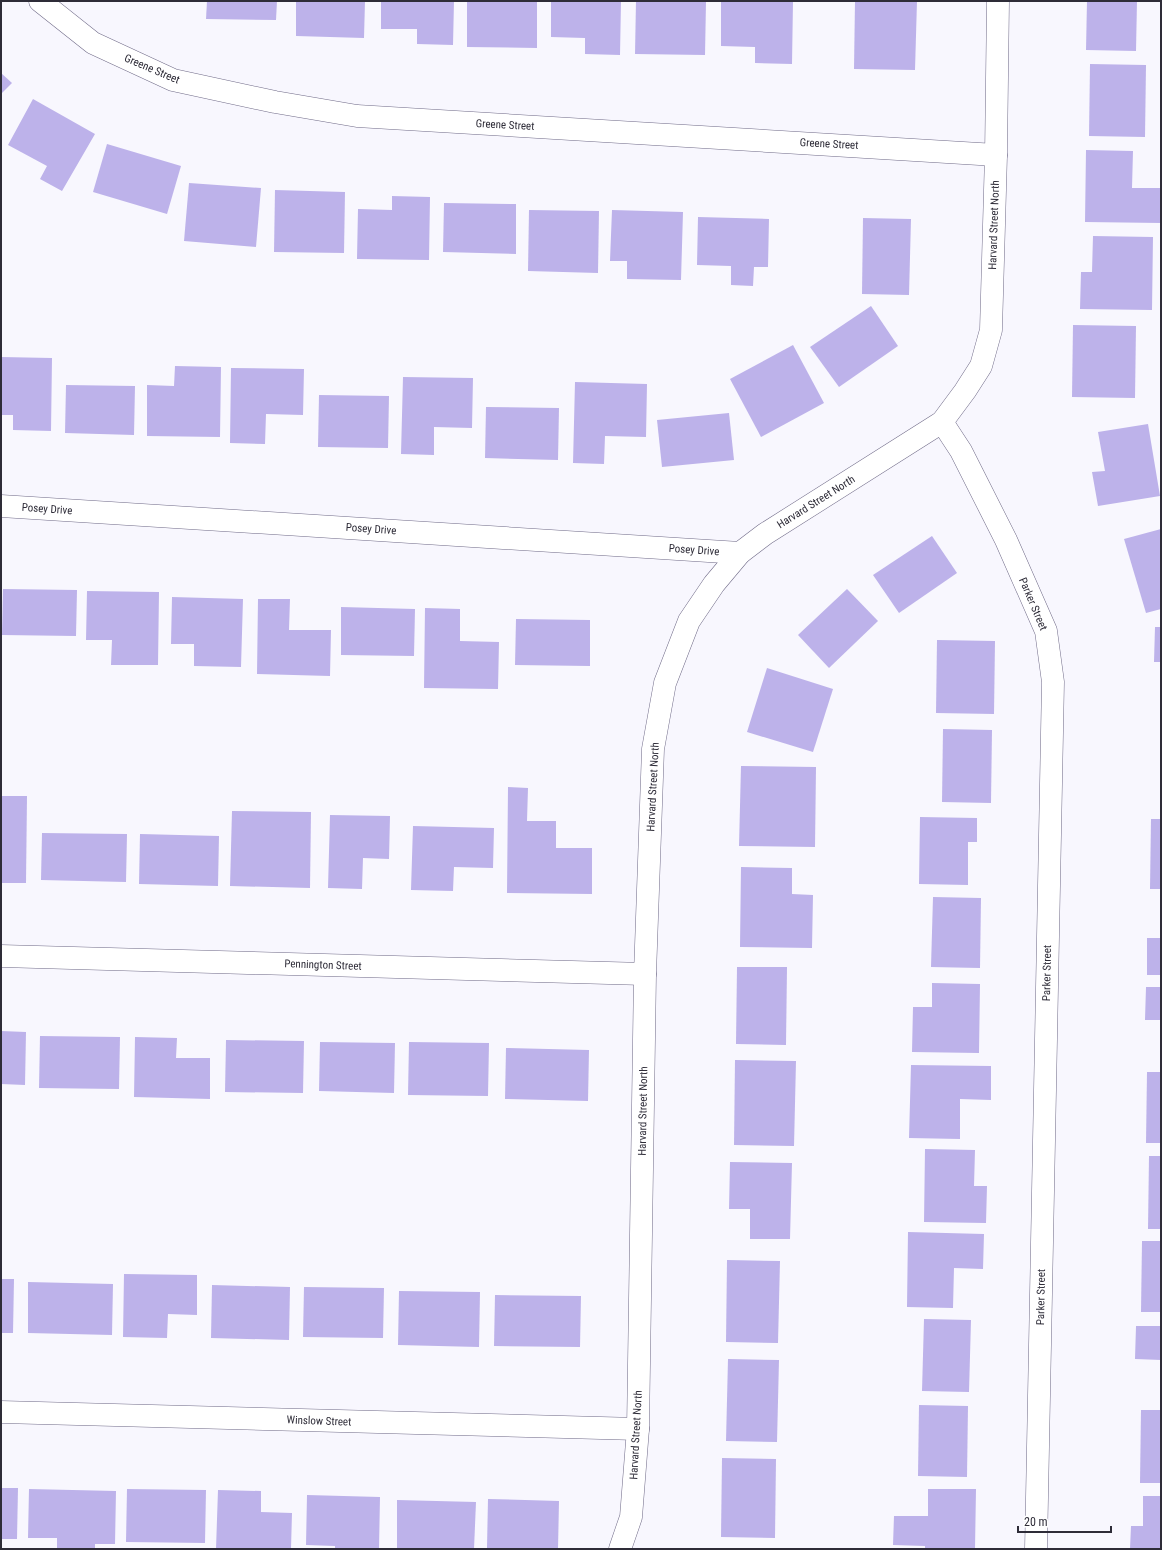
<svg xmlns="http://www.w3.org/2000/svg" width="1162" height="1550" font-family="'Roboto Condensed',sans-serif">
  <rect width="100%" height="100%" fill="#f8f7fe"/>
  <!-- building -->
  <g fill="#bdb2ea">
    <path d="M207 1H277L276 20 206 19Z"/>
    <path d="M296 1H365L364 38 296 36Z"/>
    <path d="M381 1H454L453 45 417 44V29H381Z"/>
    <path d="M467 1H537V48L467 47Z"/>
    <path d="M551 1H621L620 55 585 54V38L551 37Z"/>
    <path d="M636 1 706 2 705 55 635 54Z"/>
    <path d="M721 1H793L792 64 755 63V47L721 46Z"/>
    <path d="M855 1H917L915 70 854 69Z"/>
    <path d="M1087 1H1137L1136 51 1086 50Z"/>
    <path d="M1090 64 1146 65 1145 137 1089 136Z"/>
    <path d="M1 73 12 83 1 94Z"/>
    <path d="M33 99 95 134 62 191 40 179 47 166 8 145Z"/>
    <path d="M107 144 181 166 167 214 93 192Z"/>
    <path d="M1086 150 1133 151 1132 188H1161V223L1085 222Z"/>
    <path d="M189 183 261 188 256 247 184 241Z"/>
    <path d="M275 190 345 192 344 253 274 252Z"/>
    <path d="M392 196 430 197 429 260 357 259 358 209 392 210Z"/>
    <path d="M444 203 516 204V254L443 252Z"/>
    <path d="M529 210 599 211 598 273 528 271Z"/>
    <path d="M612 210 683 212 681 280 627 279V261H610Z"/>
    <path d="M698 217 769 219 768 267H754L753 286 731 285V266L697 265Z"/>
    <path d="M863 218 911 219 909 295 862 294Z"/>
    <path d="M1093 236 1153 237 1152 310 1080 309 1081 272H1092Z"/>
    <path d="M871 306 898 346 839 387 810 347Z"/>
    <path d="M1073 325 1136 326 1135 398 1072 397Z"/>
    <path d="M793 345 824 403 761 437 730 379Z"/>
    <path d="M1 357 52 358 51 431 13 430V415H1Z"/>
    <path d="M175 366 221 367 220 437 147 436V385L174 386Z"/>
    <path d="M231 368 304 369 303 415 266 414 265 444 230 443Z"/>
    <path d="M403 377 473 378 472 428 434 427V455L401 454Z"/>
    <path d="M575 382 647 384 646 437 605 436 604 464 573 463Z"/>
    <path d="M66 385 135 386 134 435 65 433Z"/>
    <path d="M319 395 389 396 388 448 318 447Z"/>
    <path d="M486 407 559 408 558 460 485 458Z"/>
    <path d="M729 413 734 460 662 467 657 420Z"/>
    <path d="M1148 424 1160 496 1098 506 1092 472 1105 471 1098 432Z"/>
    <path d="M1161 529V609L1146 613 1124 539Z"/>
    <path d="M932 536 957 573 899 613 873 575Z"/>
    <path d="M3 589 77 590 76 636 2 635Z"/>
    <path d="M847 589 878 621 829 668 798 635Z"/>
    <path d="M87 591 159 592 158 665H111L112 640H86Z"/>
    <path d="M172 597 243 599 241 667 194 666V644H171Z"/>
    <path d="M258 599H290L289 630H331L330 676 257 674Z"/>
    <path d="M341 607 415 609 414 656 341 655Z"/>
    <path d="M425 608 460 609V641L499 642 498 689 424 688Z"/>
    <path d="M516 619 590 620V666L515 665Z"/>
    <path d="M1155 627H1161V662H1154Z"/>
    <path d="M937 640 995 641 994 714 936 713Z"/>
    <path d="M767 668 833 689 813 752 747 732Z"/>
    <path d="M943 729 992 730 991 803 942 802Z"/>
    <path d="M741 766 816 767 815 847 739 846Z"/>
    <path d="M508 787 528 788 527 821H556V848H592V894L507 893Z"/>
    <path d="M1 796H27L26 883H1Z"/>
    <path d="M232 811 311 812 310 888 230 886Z"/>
    <path d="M330 815 390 816 389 859 363 858 362 889 328 888Z"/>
    <path d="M920 817 977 818V842H968V885L919 884Z"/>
    <path d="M1151 819H1161V889H1150Z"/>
    <path d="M413 826 494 828 493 868 454 867 453 891 411 890Z"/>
    <path d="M42 833 127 834 126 882 41 880Z"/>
    <path d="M140 834 219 836 218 886 139 884Z"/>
    <path d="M741 867 792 868V894L813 895 812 948 740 947Z"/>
    <path d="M933 897 981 898 980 968 931 967Z"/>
    <rect x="1147" y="938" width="14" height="37"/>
    <path d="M737 967H787L786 1045 736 1044Z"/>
    <path d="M932 983 980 984 979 1053 912 1052 913 1007H932Z"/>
    <path d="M1146 987H1161V1020H1145Z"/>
    <path d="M1 1031 26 1032 25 1085 1 1084Z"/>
    <path d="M40 1036 120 1037 119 1089 39 1088Z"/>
    <path d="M135 1037 177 1038 176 1058H210V1099L134 1097Z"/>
    <path d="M226 1040 304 1041 303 1093 225 1092Z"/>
    <path d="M320 1042 395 1043 394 1093 319 1091Z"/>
    <path d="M409 1042 489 1043 488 1096 408 1095Z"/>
    <path d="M506 1048 589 1050 588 1101 505 1099Z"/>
    <path d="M735 1060 796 1061 794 1146 734 1145Z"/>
    <path d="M911 1065 991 1066V1100L960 1099V1139L909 1138Z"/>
    <path d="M1147 1072H1161V1143H1146Z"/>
    <path d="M925 1149 975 1150 974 1186H987L986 1223 924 1222Z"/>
    <path d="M1149 1156H1161V1229H1148Z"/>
    <path d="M730 1162 792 1163 790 1239H750V1209H729Z"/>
    <path d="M908 1232 984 1234 983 1269 954 1268 953 1308 907 1307Z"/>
    <path d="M1142 1241H1161V1312H1141Z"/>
    <path d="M727 1260 780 1261 778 1343 726 1342Z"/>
    <path d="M124 1274 197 1275V1315L168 1314 167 1338 123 1337Z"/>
    <path d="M1 1279H14L13 1333H1Z"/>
    <path d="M28 1282 113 1284 112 1335 28 1333Z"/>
    <path d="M212 1285 290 1287 289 1340 211 1338Z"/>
    <path d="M304 1287 384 1288 383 1338 303 1337Z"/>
    <path d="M399 1291 480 1292 479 1347 398 1345Z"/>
    <path d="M495 1295 581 1296 580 1347 494 1346Z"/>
    <path d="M924 1319 971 1320 969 1392 922 1391Z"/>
    <path d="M1136 1326H1161V1360L1135 1359Z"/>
    <path d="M728 1359 779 1360 777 1442 726 1441Z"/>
    <path d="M919 1405 968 1406 967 1477 918 1476Z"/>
    <path d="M1141 1410H1161V1483H1140Z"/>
    <path d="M722 1458 776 1459 775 1538 721 1537Z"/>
    <path d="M1 1488H18L17 1539H1Z"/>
    <path d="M29 1489 116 1491 115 1544H95V1549H57V1538H28Z"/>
    <path d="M127 1489 206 1490 205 1543 126 1542Z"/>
    <path d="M928 1489H976L975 1549H925V1546L893 1545 894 1516H928Z"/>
    <path d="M218 1490 261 1491V1512L292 1513 291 1549H216Z"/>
    <path d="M307 1495 380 1497 379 1549H335V1546L306 1545Z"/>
    <path d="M1143 1496H1161V1549H1130L1131 1526H1143Z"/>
    <path d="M488 1499 559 1501 558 1549 487 1548Z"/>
    <path d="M397 1500 476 1502 474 1549 397 1548Z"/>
  </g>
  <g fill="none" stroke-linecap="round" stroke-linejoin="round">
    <!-- minor casing -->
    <g stroke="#706b88" stroke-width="23">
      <g id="minor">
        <path d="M40 1 93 43 173 80 275 102 357 116 996 155"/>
        <path d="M942 422 961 451 1006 540 1046 631 1053 682 1036 1549"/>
        <path d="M1 506 740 553"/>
        <path d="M1 956 645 974"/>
        <path d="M1 1412 638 1429"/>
        <path d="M620 1549 631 1517 638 1429 645 974 653 749 665 683 689 621 714 584 740 553 765 534 942 422 965 391 981 366 991 330 996 155 998 1"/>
      </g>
    </g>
    <!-- minor -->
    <use href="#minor" stroke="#fff" stroke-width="22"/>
  </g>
  <g text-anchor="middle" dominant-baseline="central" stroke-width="3" stroke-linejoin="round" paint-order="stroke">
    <!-- street labels -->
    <g font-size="11" fill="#2e2c38" stroke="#fff">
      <text transform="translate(152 69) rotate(23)">Greene Street</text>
      <text transform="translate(505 125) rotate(3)">Greene Street</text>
      <text transform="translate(829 144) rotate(3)">Greene Street</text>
      <text transform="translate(994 225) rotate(-88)">Harvard Street North</text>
      <text transform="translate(816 502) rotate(-32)">Harvard Street North</text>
      <text transform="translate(47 509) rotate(4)">Posey Drive</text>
      <text transform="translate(371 529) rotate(4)">Posey Drive</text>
      <text transform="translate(694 550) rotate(4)">Posey Drive</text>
      <text transform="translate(1033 604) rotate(67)">Parker Street</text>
      <text transform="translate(653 787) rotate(-87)">Harvard Street North</text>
      <text transform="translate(323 965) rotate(2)">Pennington Street</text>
      <text transform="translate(1047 973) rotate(-89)">Parker Street</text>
      <text transform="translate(643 1111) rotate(-89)">Harvard Street North</text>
      <text transform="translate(1041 1297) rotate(-89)">Parker Street</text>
      <text transform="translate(319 1421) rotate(2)">Winslow Street</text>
      <text transform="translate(636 1435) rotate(-87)">Harvard Street North</text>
    </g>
  </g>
  <!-- border -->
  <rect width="1162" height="1550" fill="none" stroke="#2e2c38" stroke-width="4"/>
  <!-- scale -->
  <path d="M1018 1526v6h93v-6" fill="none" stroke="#2e2c38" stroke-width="2"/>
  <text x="1024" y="1526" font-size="12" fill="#2e2c38" stroke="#ffffff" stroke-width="3" paint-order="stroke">20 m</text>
</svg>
